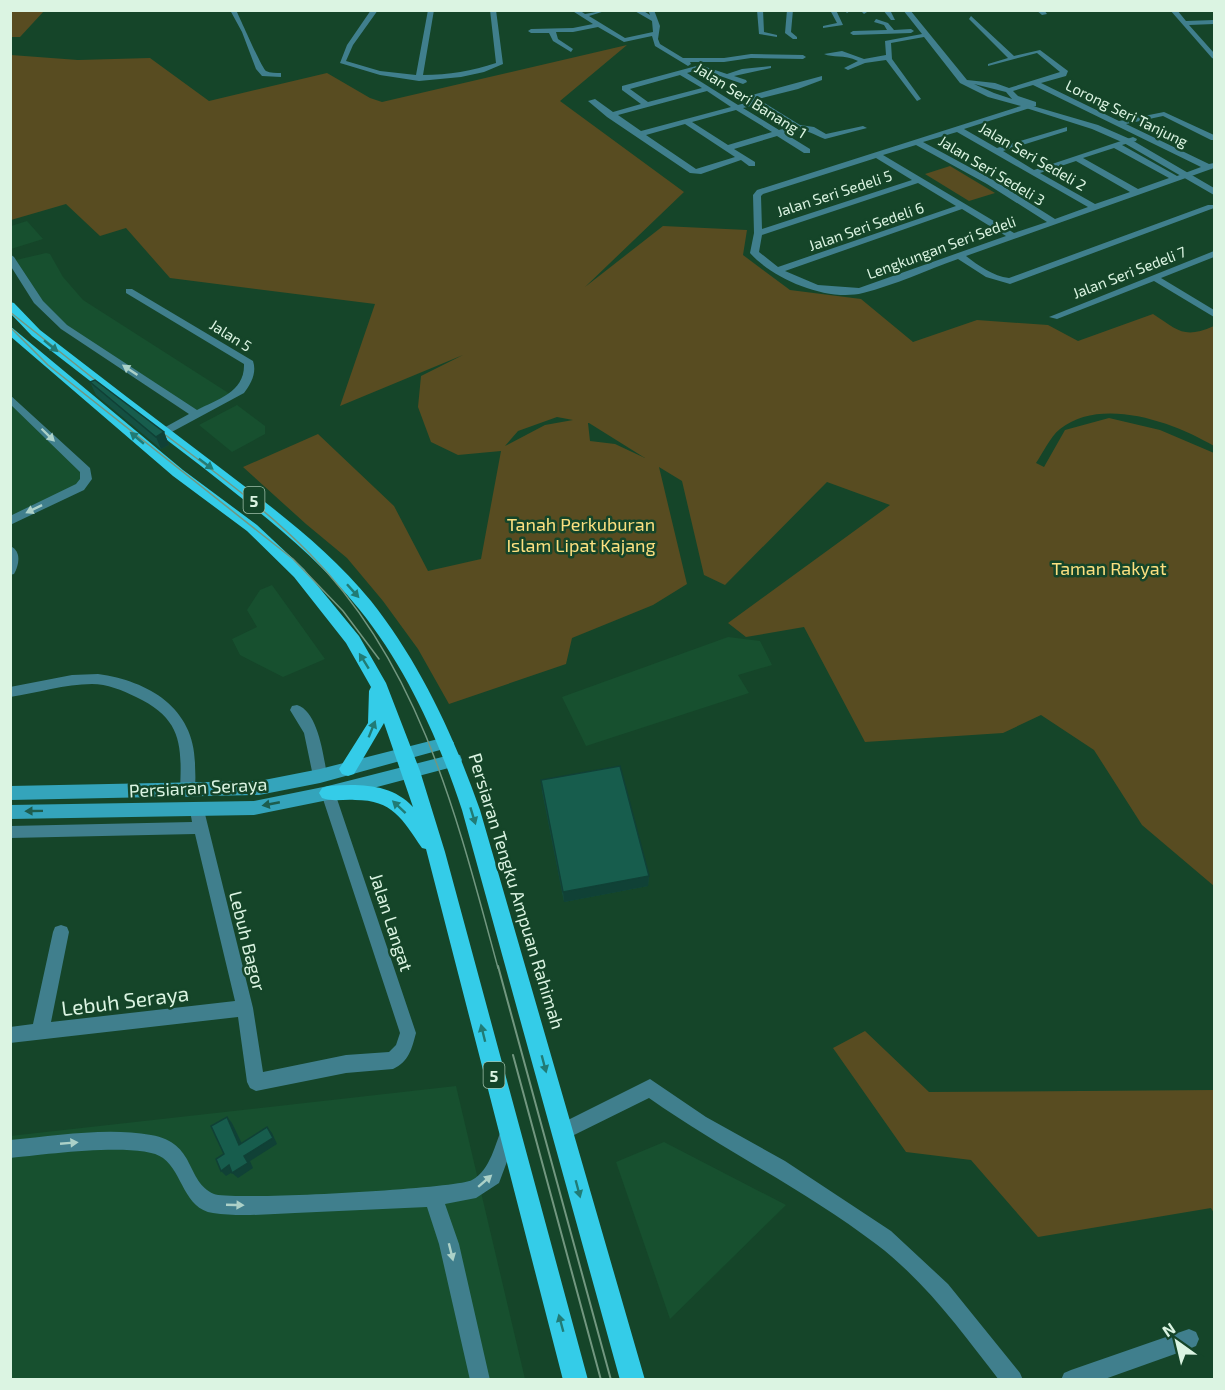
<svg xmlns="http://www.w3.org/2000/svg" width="1225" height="1390" font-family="'Exo 2',sans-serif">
  <rect width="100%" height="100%" fill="#154529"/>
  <!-- built -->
  <g fill="#17502f">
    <path d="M27 221 43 239 11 249V226Z"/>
    <path d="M46 253 50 254 63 277 83 300 230 394 197 411 67 326 44 303 16 260Z"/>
    <path d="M10 403 81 472 83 479 78 486 10 519Z"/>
    <path d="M237 405 265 426V434L232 452 199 425Z"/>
    <path d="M272 585 325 659 283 677 240 655 232 639 257 627 247 610 260 590Z"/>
    <path d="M728 637 760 641 772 665 738 675 749 693 586 746 562 697Z"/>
    <path d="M456 1086 525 1379H11L10 1136Z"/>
    <path d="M664 1142 786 1205 670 1319 616 1162Z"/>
  </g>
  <!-- green -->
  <g fill="#584c21" fill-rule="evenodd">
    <path d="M10 11 11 10 44 11 20 37H11Z"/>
    <path d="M627 45 560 101 684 192 585 287 663 226 747 230 743 255 790 290 861 299 913 342 977 320 1048 325 1078 341 1153 314C1179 331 1184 339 1214 326V446C1174 422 1101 396 1060 429 1050 437 1043 453 1036 463L1044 467 1065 430 1109 418 1160 430 1214 453V886L1142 825 1094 750 1041 715 1003 733 865 742 804 627 746 637 728 623 890 505 827 482 725 585 704 575 682 481 659 467 687 584 653 605 572 638 566 664 449 704 418 649 383 601 347 558 306 524 243 467 318 434 394 506 428 571 481 559 501 451 458 455 431 442 418 407 421 376 463 355 340 406 375 304 170 278 126 228 100 236 66 204 11 220V55L78 60 150 58 209 101 327 73 370 98 382 102ZM557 417 573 420 545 425 505 446 518 431ZM588 423H589L645 458 615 444 590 441Z"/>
    <path d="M950 166 995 193 969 201 925 174Z"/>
    <path d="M865 1031 929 1092 1214 1090V1213L1211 1208 1038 1237 971 1160 906 1152 833 1048Z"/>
  </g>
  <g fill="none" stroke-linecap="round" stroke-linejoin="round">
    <!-- minor -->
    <g fill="#407f8d" fill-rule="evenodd">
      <path d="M230 10H236C241 20 262 69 266 71 270 73 276 73 281 73V77L262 76 256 69 242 32Z"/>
      <path d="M371 10H378L353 45 346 61 380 71 416 75 428 10H434L423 75C449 75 472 71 496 63L490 10H496L503 64 484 72 461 77 419 81 380 75 340 63 347 45Z"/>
      <path d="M571 10H579L585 14 608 10 589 16 625 38 653 32 652 21 633 10H642L650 15 648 10H654L660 26 658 39 660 44 683 58H724L751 54 803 55 806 57 803 59 751 58 724 62H690L691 64 688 66 655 46 652 36 624 42 598 27 573 32H556L558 39 573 49 571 52 553 41 549 33H531L528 31 531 29 573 28 593 24Z"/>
      <path d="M757 10H763L764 32 777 35V37L759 34Z"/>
      <path d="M787 10H793L791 32 797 37V39H793L785 33Z"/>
      <path d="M830 10H836L843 25 823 28V26L837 23Z"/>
      <path d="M844 10H850V11L847 13Z"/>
      <path d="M860 10H866L867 12 864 14Z"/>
      <path d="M883 10H890L895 20H891Z"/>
      <path d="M903 10H910L967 80 995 83 1009 88 1060 72 1037 53 988 66V64L1008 58 969 19 971 16 1014 56 1040 50 1068 71 1066 76 1041 83 1119 121 1164 112 1214 135V140H1211L1163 116 1126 124 1209 164 1214 163V168L966 256C979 266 993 276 1009 278L1208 205H1214V208L1010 284 986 277 958 259C927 270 895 285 863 293 827 302 773 279 750 253L754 233 753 195 757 190 1021 106 988 97 960 83 924 37 891 43 892 59 921 99 917 101 886 60 865 63 848 70 844 68 858 61C843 54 833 58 824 54L842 51 864 59 886 55 885 41 922 34ZM974 84 1006 92 1012 99 994 93ZM1033 85 1201 167 1177 176 1122 145 1136 141 1137 139 1133 137 1034 170 1003 151 1067 131V127L997 148 964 129 1036 106V102L1018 96 1013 91ZM957 132 1088 207 1055 219 993 180 923 142ZM916 145 987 184 1047 222 1014 233 883 155ZM1114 148 1169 178 1138 189 1083 158ZM876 158 912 180 762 229 761 196 763 194ZM1076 161 1130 192 1095 204 1040 173ZM918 183 956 206 778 267 759 252 762 235ZM962 209 1006 236 859 288 818 285 785 271Z"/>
      <path d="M1036 10H1044L1047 14 1042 15Z"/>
      <path d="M1170 10H1177L1186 21 1214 20V24L1189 25 1214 53V59L1212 58Z"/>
      <path d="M876 19 888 23 894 30 911 29 914 31 911 33 853 35 850 33 853 31 887 30 884 25 874 22Z"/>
      <path d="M700 65 727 74 742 69 771 66V68L734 76 746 80 747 82 743 84 700 69 687 73 738 105 752 101 750 99 752 95 822 76V80L798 89 758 99 800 125 814 127 826 134 863 126 867 128 825 139C807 132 805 127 784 133L810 149V153H804L777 136 734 149 755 162V166H749L741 160 701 174 690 173 607 117 588 101 595 99 613 112 641 104 622 90V86ZM680 75 702 88 648 102 630 89ZM707 91 731 107 641 131 618 115ZM756 105 792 126 779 130 743 108ZM736 110 772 132 728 145 692 122ZM685 124 735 157 696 169 646 135Z"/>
      <path d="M1214 251V257L1161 278 1214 310V317L1154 281 1057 319 1049 317Z"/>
      <path d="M10 254 14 257 43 301 67 325 197 410C218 399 245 392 244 364L126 293V289H132L253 361C257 373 251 384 244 393L168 434H160V430L189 414 61 329 34 303 10 265Z"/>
      <path d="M10 395 90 468 92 479 84 490 10 525V516L76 484 80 479V472L10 404Z"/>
      <path d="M10 546C22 551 19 565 14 574L10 575Z"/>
      <path d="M98 674C149 681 194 708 195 763 195 773 197 786 192 795L187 797 182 795 180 791C182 744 182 719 136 697 122 690 107 684 92 684 65 684 37 693 10 697V687L72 675Z"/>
      <path d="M297 705C318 711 324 757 327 776L325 780 320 782 315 780 313 776 304 733 290 710 292 706Z"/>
      <path d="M328 787 333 789 335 793 416 1033C412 1048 409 1062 393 1069L346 1073 256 1091 250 1088 247 1082 238 1017 10 1043V1027L33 1024 53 932 55 927 61 925 67 927 69 932 51 1022 235 1001 195 834 10 838V826L192 822 190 810 192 806 197 804 202 806 204 810 253 1008 263 1072 346 1055 389 1052 396 1045 400 1033 321 793 323 789Z"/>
      <path d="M650 1079 706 1117 785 1161 891 1231 948 1284 1020 1373 1023 1380H999C962 1332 925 1281 876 1244 805 1190 723 1150 649 1098L568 1138 562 1141 556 1138 553 1132 556 1126Z"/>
      <path d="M509 1123 515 1126 518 1132 499 1183 476 1198 445 1204 459 1244 490 1380H470L439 1244 427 1207C383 1209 339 1211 295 1213 269 1214 239 1217 213 1213 184 1209 183 1173 163 1158 141 1141 41 1155 10 1158V1140C57 1136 105 1127 151 1135 197 1143 185 1181 214 1194 230 1201 456 1189 472 1180 491 1170 495 1143 503 1126Z"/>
      <path d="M1189 1329 1196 1332 1199 1339 1196 1346 1189 1349 1102 1380H1061L1064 1373 1071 1370Z"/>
    </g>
    <!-- tertiary -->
    <path fill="#407f8d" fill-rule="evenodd" d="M1026 104 1098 125 1130 139 1214 188V195L1124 143 1092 129 1026 108Z"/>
    <!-- secondary -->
    <g fill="#34a4bb" fill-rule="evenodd">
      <path d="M446 737 451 739 454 743 451 747 320 783 259 795 10 800V786L259 781 320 769Z"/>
      <path d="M454 754 460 755 462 760 460 765 328 800 254 815 10 819V805L254 801 328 786Z"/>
    </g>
    <!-- trunk -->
    <g fill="#34cce8" fill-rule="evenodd">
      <path d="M10 302 14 303 40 330C98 375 156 419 214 463 269 505 327 547 371 601 420 663 454 736 480 810L645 1380H620L462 810C439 740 406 667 359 609 314 553 257 510 201 466 144 423 88 379 32 336L10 313Z"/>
      <path d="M10 326 183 470 257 525 304 569 359 636 386 683 420 771 445 852 588 1380H563L426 849 422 848C402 819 393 800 355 800 344 799 332 802 322 798L319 793 322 788 328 786C358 784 391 783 413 807L384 723 354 774 348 776 342 774 339 769 368 723 369 691 371 687 346 643 294 577 247 531 173 476 10 336Z"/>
    </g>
    <!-- tram-far1 -->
    <g stroke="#729780" stroke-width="1.5">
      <path d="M10 312 109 391"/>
      <path d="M10 327 48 365 293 559 343 611 379 659"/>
      <path d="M151 424C205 465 262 505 310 554 421 666 458 821 498 968"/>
    </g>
    <!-- tram -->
    <g stroke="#729780" stroke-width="2">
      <path d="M498 966 611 1380"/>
      <path d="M513 1055 601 1380"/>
    </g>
  </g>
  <!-- wall -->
  <g fill="#145042">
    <path d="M90 382 164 432 169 445 161 449 96 395Z"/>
    <path d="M541 780 649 876 648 886 564 902 542 791Z"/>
  </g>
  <!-- shaded-wall -->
  <g fill="#104136">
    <path d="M164 432 169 445 161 449 156 437Z"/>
    <path d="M649 876 648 886 564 902 563 892Z"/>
    <path d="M227 1117 232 1123 245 1150 239 1145Z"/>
    <path d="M267 1127 272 1133 277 1144 250 1161 253 1168 238 1178 232 1173Z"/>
    <path d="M229 1165 234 1171 226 1176 221 1171Z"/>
  </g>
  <!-- building -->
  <g fill="#175d4d" stroke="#104136" stroke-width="1.5">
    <path d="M95 380 164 432 156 437 90 382Z"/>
    <path d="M620 766 649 876 563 892 541 780Z"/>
    <path d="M227 1117 239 1145 267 1127 273 1138 244 1156 248 1163 232 1173 229 1165 221 1171 216 1159 224 1154 211 1126Z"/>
  </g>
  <!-- one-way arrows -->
  <defs><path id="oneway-solid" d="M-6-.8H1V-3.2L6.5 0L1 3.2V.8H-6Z" transform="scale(1.5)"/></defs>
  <g fill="#217b75">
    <use href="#oneway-solid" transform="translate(51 346) rotate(39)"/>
    <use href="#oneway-solid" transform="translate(137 438) rotate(-140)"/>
    <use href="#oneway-solid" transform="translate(206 464) rotate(37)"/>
    <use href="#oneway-solid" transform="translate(353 591) rotate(48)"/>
    <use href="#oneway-solid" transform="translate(364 661) rotate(-122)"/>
    <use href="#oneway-solid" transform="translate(372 729) rotate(-68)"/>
    <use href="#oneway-solid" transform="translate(399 807) rotate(-137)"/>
    <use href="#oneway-solid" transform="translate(473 816) rotate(73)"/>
    <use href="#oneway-solid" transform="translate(483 1033) rotate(-104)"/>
    <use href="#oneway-solid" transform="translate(544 1064) rotate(75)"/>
    <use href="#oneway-solid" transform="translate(578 1189) rotate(75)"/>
    <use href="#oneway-solid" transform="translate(561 1323) rotate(-105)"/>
  </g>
  <g fill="#acd1c8">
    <use href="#oneway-solid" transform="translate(130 370) rotate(-146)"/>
    <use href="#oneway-solid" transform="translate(48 435) rotate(44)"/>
    <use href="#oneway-solid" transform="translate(34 509) rotate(154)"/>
    <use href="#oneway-solid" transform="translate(69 1143) rotate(-5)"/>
    <use href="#oneway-solid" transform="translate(485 1181) rotate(-41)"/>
    <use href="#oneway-solid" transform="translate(235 1205) rotate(2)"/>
    <use href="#oneway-solid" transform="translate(451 1252) rotate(76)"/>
  </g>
  <g fill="#1d5d4e">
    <use href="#oneway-solid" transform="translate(271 804) rotate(169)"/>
    <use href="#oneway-solid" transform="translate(34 811) rotate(179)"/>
  </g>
  <g text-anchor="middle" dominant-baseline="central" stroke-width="5" stroke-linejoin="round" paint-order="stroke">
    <!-- far-street labels -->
    <g font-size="15" fill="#dbf4e2" stroke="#154529">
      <text transform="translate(751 100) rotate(32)">Jalan Seri Banang 1</text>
      <text transform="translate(1127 113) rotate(26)">Lorong Seri Tanjung</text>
      <text transform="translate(1033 156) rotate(30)">Jalan Seri Sedeli 2</text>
      <text transform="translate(992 170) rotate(31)">Jalan Seri Sedeli 3</text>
      <text transform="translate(834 193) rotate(-18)">Jalan Seri Sedeli 5</text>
      <text transform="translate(866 226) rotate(-19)">Jalan Seri Sedeli 6</text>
      <text transform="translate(941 247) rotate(-20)">Lengkungan Seri Sedeli</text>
      <text transform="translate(1129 272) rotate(-21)">Jalan Seri Sedeli 7</text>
      <text transform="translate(231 335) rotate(32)">Jalan 5</text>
    </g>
    <!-- shield labels -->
    <g fill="#154529" stroke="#a0c0aa" stroke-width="1.5">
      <rect x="243.5" y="487" width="21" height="26" rx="4.5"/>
      <rect x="483.5" y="1062" width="21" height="26" rx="4.5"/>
    </g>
    <g font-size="16" font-weight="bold" fill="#dbf4e2">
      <text x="254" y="500">5</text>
      <text x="494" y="1075">5</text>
    </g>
    <!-- park labels -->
    <g font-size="18" fill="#fce080" stroke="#154529">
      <text x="581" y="524">Tanah Perkuburan<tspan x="581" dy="21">Islam Lipat Kajang</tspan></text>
      <text x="1109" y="568">Taman Rakyat</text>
    </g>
    <!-- street labels -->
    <g font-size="18" fill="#dbf4e2" stroke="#154529">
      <text transform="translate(198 787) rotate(-3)">Persiaran Seraya</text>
      <text transform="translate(517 891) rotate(73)">Persiaran Tengku Ampuan Rahimah</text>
      <text transform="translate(392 922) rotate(72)">Jalan Langat</text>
      <text transform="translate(248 941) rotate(76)">Lebuh Bagor</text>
    </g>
    <!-- near-street labels -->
    <g font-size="21" fill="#dbf4e2" stroke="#154529">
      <text transform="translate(125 1000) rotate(-7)">Lebuh Seraya</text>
    </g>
  </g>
  <!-- border -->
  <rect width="1225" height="1390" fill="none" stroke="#dbf4e2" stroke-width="24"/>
  <!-- north arrow -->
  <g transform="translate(1177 1342) rotate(326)" stroke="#154529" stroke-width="4.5" paint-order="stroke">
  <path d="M0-4.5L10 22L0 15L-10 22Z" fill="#dbf4e2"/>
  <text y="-9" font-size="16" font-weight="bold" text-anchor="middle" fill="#dbf4e2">N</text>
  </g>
</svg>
